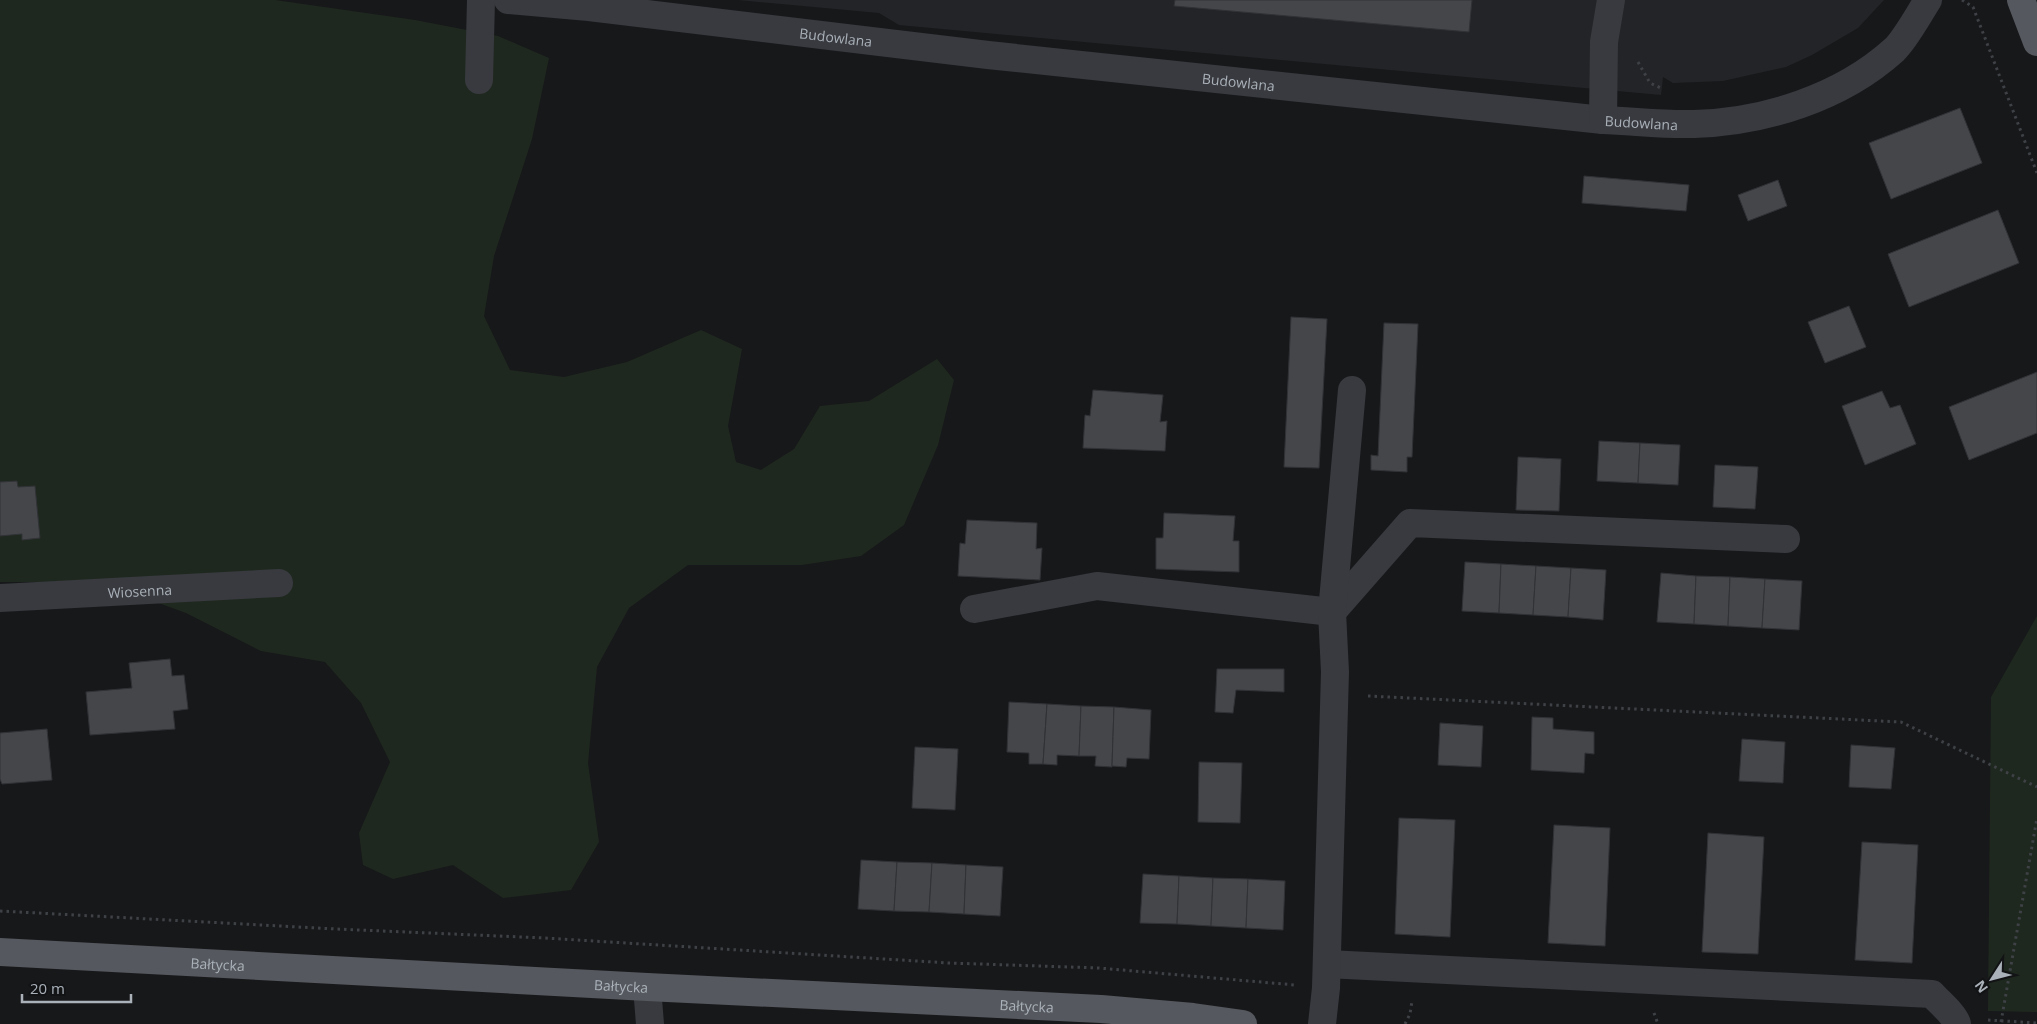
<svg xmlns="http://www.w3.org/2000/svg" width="2037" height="1024" font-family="'Open Sans',sans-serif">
  <rect width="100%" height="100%" fill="#17181a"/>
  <!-- built -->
  <path fill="#232427" d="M738 0H1884L1858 28 1812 55 1786 67 1723 81 1673 83 1663 77 1661 95 899 25 879 13Z"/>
  <!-- green -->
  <g fill="#1f281f">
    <path d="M0 0H275L415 20 498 36 549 58 532 139 494 256 484 316 510 370 564 377 627 362 701 330 742 349 728 426 736 462 761 470 794 449 820 406 869 401 937 359 954 380 938 445 904 525 861 556 802 565H688L629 608 597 667 588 763 599 842 571 890 503 898 453 865 393 879 363 865 359 833 390 762 361 703 325 662 261 651 186 613 101 582H0Z"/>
    <path d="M2037 616V1012L1988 1011 1991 697Z"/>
  </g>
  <!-- building -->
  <g fill="#44464a" stroke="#313236">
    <path d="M1175 0H1472L1469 32 1174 6Z"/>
    <path d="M1960 108 1982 163 1891 199 1869 143Z"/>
    <path d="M1584 176 1689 185 1686 211 1582 203Z"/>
    <path d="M1778 180 1787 206 1748 221 1738 195Z"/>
    <path d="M1998 210 2019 263 1909 307 1888 254Z"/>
    <path d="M1849 306 1866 347 1825 363 1808 322Z"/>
    <path d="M1291 317 1327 319 1319 468 1284 467Z"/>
    <path d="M1384 323 1418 324 1412 457H1407V472L1371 470V455L1378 456Z"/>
    <path d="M2037 372V433L1969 460 1949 407Z"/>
    <path d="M1093 390 1163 395 1160 422 1167 421 1165 451 1083 448 1085 415 1090 416Z"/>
    <path d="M1882 391 1890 408 1900 405 1916 444 1865 465 1842 406Z"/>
    <path d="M1599 441 1640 443 1638 483 1597 481Z"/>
    <path d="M1640 443 1680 445 1678 485 1638 483Z"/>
    <path d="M1518 457 1561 459 1559 511 1516 510Z"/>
    <path d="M1715 465 1758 467 1755 509 1713 507Z"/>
    <path d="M17 481 18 487 35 486 40 538 22 540V534L0 536V482Z"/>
    <path d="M1164 513 1235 516 1233 541H1239V572L1156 569V538H1163Z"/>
    <path d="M967 520 1037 523 1036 549 1042 548 1040 580 958 576 960 543 965 544Z"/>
    <path d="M1465 562 1501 564 1499 613 1462 611Z"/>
    <path d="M1501 564 1536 566 1533 615 1499 613Z"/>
    <path d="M1536 566 1571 568 1568 617 1533 615Z"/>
    <path d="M1571 568 1606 570 1603 620 1568 617Z"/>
    <path d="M1661 573 1696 576 1694 624 1657 622Z"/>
    <path d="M1696 576 1730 577 1728 626 1694 624Z"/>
    <path d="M1730 577 1765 579 1762 628 1728 626Z"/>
    <path d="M1765 579 1802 581 1799 630 1762 628Z"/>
    <path d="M170 659 172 676 184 675 188 709 173 711 175 729 90 735 86 692 132 688 129 663Z"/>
    <path d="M1217 669H1284V692L1236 690 1233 713 1215 712Z"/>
    <path d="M1009 702 1047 704 1043 764H1029V753L1007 752Z"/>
    <path d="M1047 704 1081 706 1079 756 1057 755V765L1043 764Z"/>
    <path d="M1081 706 1114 707 1112 767 1095 766 1096 756H1079Z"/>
    <path d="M1114 707 1151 710 1149 759 1127 758 1126 767 1112 766Z"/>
    <path d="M1532 717 1553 718V729L1594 732V754L1585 753 1584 773 1531 770Z"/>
    <path d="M1440 723 1483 726 1481 767 1438 765Z"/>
    <path d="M47 729 52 780 2 784 0 779V733Z"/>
    <path d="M1742 739 1785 742 1783 783 1739 781Z"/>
    <path d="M1851 745 1895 748 1891 789 1849 787Z"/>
    <path d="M915 747 958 749 955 810 912 808Z"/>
    <path d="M1199 762 1242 763 1240 823 1198 822Z"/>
    <path d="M1399 818 1455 820 1450 937 1395 934Z"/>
    <path d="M1554 825 1610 828 1605 946 1548 943Z"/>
    <path d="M1708 833 1764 837 1758 954 1702 952Z"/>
    <path d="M1862 842 1918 845 1912 963 1855 960Z"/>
    <path d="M861 860 897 862 894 911 858 909Z"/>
    <path d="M897 862 932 863 929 912 894 911Z"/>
    <path d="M932 863 966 865 964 914 929 912Z"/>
    <path d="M966 865 1003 867 1000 916 964 914Z"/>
    <path d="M1143 874 1179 876 1177 924 1140 923Z"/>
    <path d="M1179 876 1213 878 1211 926 1177 924Z"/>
    <path d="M1213 878 1248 879 1246 928 1211 926Z"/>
    <path d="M1248 879 1285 881 1283 930 1246 928Z"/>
  </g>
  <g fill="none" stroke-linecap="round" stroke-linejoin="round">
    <!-- path -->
    <g stroke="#3e4146" stroke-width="3" stroke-dasharray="2.5 4" stroke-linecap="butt">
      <path d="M1962 0 1973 7 2037 173"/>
      <path d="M1638 62 1650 83 1663 89"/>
      <path d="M1368 696 1901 722 2037 787"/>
      <path d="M0 911 336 929 545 938 949 963 1099 968 1295 985"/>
      <path d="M1654 1013 1658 1024"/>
      <path d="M1988 1020 2037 1023"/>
      <path d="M2001 1022 2037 818"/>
      <path d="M1405 1024 1410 1014 1412 1001"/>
    </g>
    <!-- minor -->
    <g stroke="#383a3f" stroke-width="28">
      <path id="s1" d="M508 0 589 7 988 55 1603 120C1633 121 1664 125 1694 124 1764 122 1841 98 1894 50 1905 40 1919 14 1928 0"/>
      <path d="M479 80 481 0"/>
      <path d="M1603 120 1604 42 1611 0"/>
      <path id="s2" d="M0 598 279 583"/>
      <path d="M974 609 1097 586 1332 612 1410 523 1786 539"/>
      <path d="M1327 964 1932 994C1939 1002 1955 1015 1957 1024"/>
      <path d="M647 987 650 1024"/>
      <path d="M1322 1024 1326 988 1335 672 1332 612 1352 390"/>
    </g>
    <!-- major -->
    <g stroke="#55585e" stroke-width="28">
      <path d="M2021 0 2037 42"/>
      <path id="s3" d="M0 952 647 987 1101 1009 1193 1017 1243 1024"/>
    </g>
  </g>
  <g text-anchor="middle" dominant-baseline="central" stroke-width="4" stroke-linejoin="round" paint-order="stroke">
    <!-- street labels -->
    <g font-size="14" fill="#aab1b9" stroke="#121315">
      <text stroke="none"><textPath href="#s1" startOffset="330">Budowlana</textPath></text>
      <text stroke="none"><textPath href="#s1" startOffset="735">Budowlana</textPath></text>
      <text stroke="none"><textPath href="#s1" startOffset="1140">Budowlana</textPath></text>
      <text stroke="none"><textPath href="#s2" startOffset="140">Wiosenna</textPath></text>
      <text stroke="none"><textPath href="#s3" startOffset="218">Bałtycka</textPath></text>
      <text stroke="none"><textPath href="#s3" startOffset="622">Bałtycka</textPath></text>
      <text stroke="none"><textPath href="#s3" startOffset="1028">Bałtycka</textPath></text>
    </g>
  </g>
  <!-- north arrow -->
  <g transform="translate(1992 979) rotate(234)" stroke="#121315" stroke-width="4" paint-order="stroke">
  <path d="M0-4L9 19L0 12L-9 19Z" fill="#aab1b9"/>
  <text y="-8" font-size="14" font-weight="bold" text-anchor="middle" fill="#aab1b9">N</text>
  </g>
  <!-- scale -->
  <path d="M22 994v8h109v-8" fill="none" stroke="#aab1b9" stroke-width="2.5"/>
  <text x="30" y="994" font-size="15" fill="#aab1b9" stroke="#121315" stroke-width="4" paint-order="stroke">20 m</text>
</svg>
